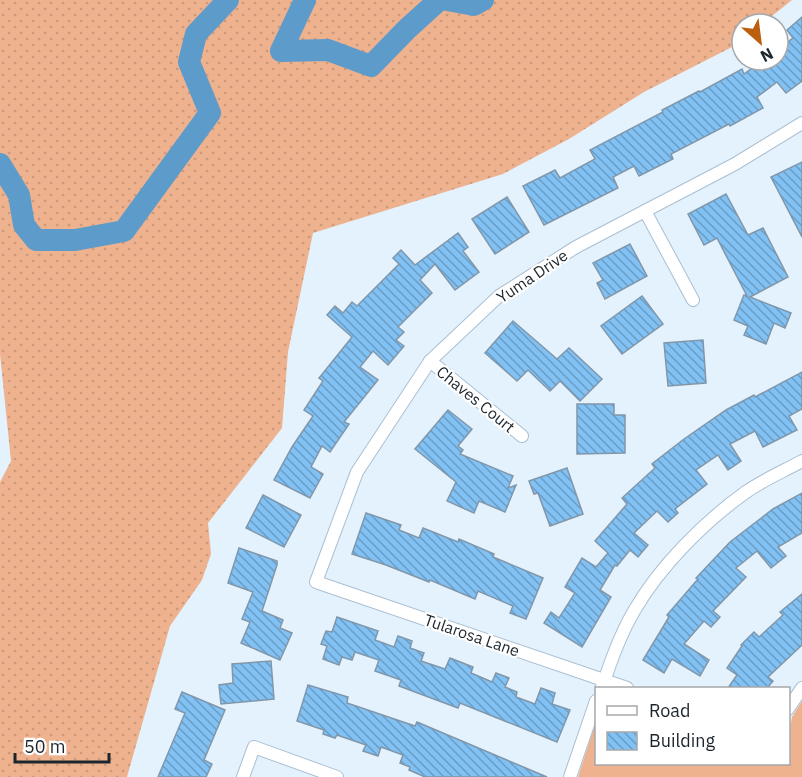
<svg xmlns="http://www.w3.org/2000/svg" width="802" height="777" font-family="'IBM Plex Sans',sans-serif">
  <defs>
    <pattern id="grass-dots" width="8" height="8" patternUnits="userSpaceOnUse" patternTransform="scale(1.5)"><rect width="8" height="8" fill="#eeb28e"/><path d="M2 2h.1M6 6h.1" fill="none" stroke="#cc997b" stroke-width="1.8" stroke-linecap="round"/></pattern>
    <pattern id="building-back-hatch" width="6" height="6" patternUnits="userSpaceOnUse" patternTransform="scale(1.5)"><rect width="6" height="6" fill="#82c1f3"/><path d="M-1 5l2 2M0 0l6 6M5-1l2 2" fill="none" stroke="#6a9dc5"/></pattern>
  </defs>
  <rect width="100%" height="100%" fill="#e4f2fe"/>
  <!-- grass -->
  <path fill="url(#grass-dots)" d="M0 0H792L762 24H742V40L732 47 644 92 569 139 503 174 313 233 288 352 282 428 208 523 211 554 202 580 170 626 127 777H0V482L11 461 0 354Z"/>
  <!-- green -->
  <path fill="#eeb28e" d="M802 701V777H578L596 721V764H788L789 735 792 717Z"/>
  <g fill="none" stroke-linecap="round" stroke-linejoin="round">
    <!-- river -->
    <g stroke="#5d9bcb" stroke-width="22">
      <path d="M305 0 281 51 328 50 371 66 407 29 439 0"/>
      <path d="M447 0 474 5 483 0"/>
      <path d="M0 164 19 195 24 225 36 240H75L124 231 210 113 189 62 196 34 228 0"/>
    </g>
  </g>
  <!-- building -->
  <g fill="url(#building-back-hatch)" stroke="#8197a9" stroke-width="1.5">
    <path d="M802 17V81L786 93 777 82 757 97 763 108 730 126 729 124 671 154 673 159 639 176 634 166 613 177 618 188 544 225 523 186 555 170 560 178 595 159 590 150 663 112 662 110 699 91 700 92 742 69 744 74 763 60H778V49L793 38 787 30Z"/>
    <path d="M802 162V237L771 177Z"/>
    <path d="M726 194 748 235 763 228 788 277 750 297 791 313 785 328 774 323 766 344 744 335 748 326 734 320 744 295 747 296 717 238 704 245 688 214Z"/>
    <path d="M507 197 529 232 495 254 472 219Z"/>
    <path d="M458 233 468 247 463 251 479 272 455 290 435 264 420 280 432 293 398 327 404 332 396 340 404 346 388 365 373 351 360 367 378 380 344 422 349 424 330 452 322 446 311 467 323 474 310 498 274 480 292 447 313 416 304 410 323 381 319 378 352 337 327 315 335 306 343 313 352 302 357 306 399 264 393 258 401 250 415 265Z"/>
    <path d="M630 244 647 276 605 299 597 283 603 280 593 263Z"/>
    <path d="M642 296 663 324 622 354 601 326Z"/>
    <path d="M513 321 557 359 569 348 602 379 580 401 560 381 550 391 528 370 517 381 485 353Z"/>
    <path d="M703 340 706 383 668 386 664 343Z"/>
    <path d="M802 372V409L789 416 797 430 763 447 755 431 730 444 741 461 728 470 718 455 696 470 707 484 675 509 678 513 668 522 657 511 634 533 648 545 638 557 630 550 617 566 615 565 600 590 611 597 582 647 544 623 551 612 559 618 575 593 565 587 582 558 596 567 608 553 595 541 627 504 622 498 655 468 652 464 684 439 726 410 754 395 755 397Z"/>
    <path d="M577 404H614V415H625V453L577 454Z"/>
    <path d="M448 410 472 429 458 446 463 450 460 454 513 476 508 488 516 485 505 512 479 501 474 513 447 501 456 482 415 449Z"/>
    <path d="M567 468 583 514 550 526 538 493 534 494 529 481Z"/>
    <path d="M802 493V533L778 547 786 556 771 568 757 551 736 568 746 577 713 611 720 617 711 627 704 621 684 644 709 660 700 676 672 659 664 673 643 660 669 617 667 615 698 579 696 578 730 542 773 509Z"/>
    <path d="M263 495 301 515 284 547 246 528Z"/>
    <path d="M366 513 401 525 399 530 419 538 423 528 458 542 459 539 494 554 493 557 543 578 526 619 510 613 513 606 478 591 475 599 430 580 429 582 386 565 352 554Z"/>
    <path d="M239 548 277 561V565L262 611 283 620 280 628 292 633 280 660 241 643 250 622 242 619 253 592 228 583Z"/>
    <path d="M802 594V645L768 677 773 681 767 688H728L737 675 727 668 742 646 741 645 754 632 759 637 783 615 780 612Z"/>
    <path d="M337 617 378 631 375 640 394 647 398 636 412 641 410 648 424 653 421 661 445 669 450 658 473 667 471 673 492 682 496 673 509 678 505 687 517 692 516 697 535 704 541 688 555 693 552 704 570 710 557 742 460 703 458 708 399 686 401 680 375 671 379 660 355 652 352 660 342 657 339 665 323 659 327 646 321 644 326 631 332 632Z"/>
    <path d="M271 661 274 699 221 704 219 685 233 683 232 664Z"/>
    <path d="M308 685 348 697 347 703 415 726 417 722 547 777H425L409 770 410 767 400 763 403 755 381 747 378 756 363 751 366 745 337 735 335 738 323 734 324 730 297 721Z"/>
    <path d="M182 692 225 710 204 760 212 764 206 777H158L185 713 175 709Z"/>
  </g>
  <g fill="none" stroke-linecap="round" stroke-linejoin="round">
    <!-- minor casing -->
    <g stroke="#a9bfd2" stroke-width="14">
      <g id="minor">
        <path d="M645 211 693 300"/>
        <path d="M430 361 522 436"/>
        <path d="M602 687C611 661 620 635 634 611 660 566 704 522 746 492 763 480 784 471 802 461"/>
        <path d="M627 688 316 582 357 472 430 361 499 296 576 247 735 164 802 123"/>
        <path d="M788 709 802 688"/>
        <path d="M243 777 254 747 337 777"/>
        <path d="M570 777 596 701"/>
      </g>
    </g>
    <!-- minor -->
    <use href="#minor" stroke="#fff" stroke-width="12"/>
  </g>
  <g text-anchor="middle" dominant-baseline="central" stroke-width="4.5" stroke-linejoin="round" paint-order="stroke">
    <!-- street labels -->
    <g font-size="16" fill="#1d262d" stroke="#fff">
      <text transform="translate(532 276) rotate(-34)">Yuma Drive</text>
      <text transform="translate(476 399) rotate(39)">Chaves Court</text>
      <text transform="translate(472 635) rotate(19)">Tularosa Lane</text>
    </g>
  </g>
  <!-- legend -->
  <rect x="595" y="687" width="195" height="78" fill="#ffffff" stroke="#a5a8ab" stroke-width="1.5"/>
  <rect x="607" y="706" width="30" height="9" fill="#ffffff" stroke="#a5a8ab" stroke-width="1.5"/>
  <text x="649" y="717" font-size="18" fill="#1d262d">Road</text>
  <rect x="607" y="732" width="30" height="18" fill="url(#building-back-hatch)" stroke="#a5a8ab" stroke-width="1.5"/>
  <text x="649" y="747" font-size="18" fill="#1d262d">Building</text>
  <!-- north arrow -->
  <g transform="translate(760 42) rotate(152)"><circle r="28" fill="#ffffff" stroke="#a5a8ab" stroke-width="1.5"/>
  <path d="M0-4.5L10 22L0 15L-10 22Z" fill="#bb5e0e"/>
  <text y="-9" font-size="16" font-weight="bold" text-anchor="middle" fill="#1d262d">N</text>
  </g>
  <!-- scale -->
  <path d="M15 753v9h94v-9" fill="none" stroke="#1d262d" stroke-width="3"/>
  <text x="24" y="753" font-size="18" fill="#1d262d" stroke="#ffffff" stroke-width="4.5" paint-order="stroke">50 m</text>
</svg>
